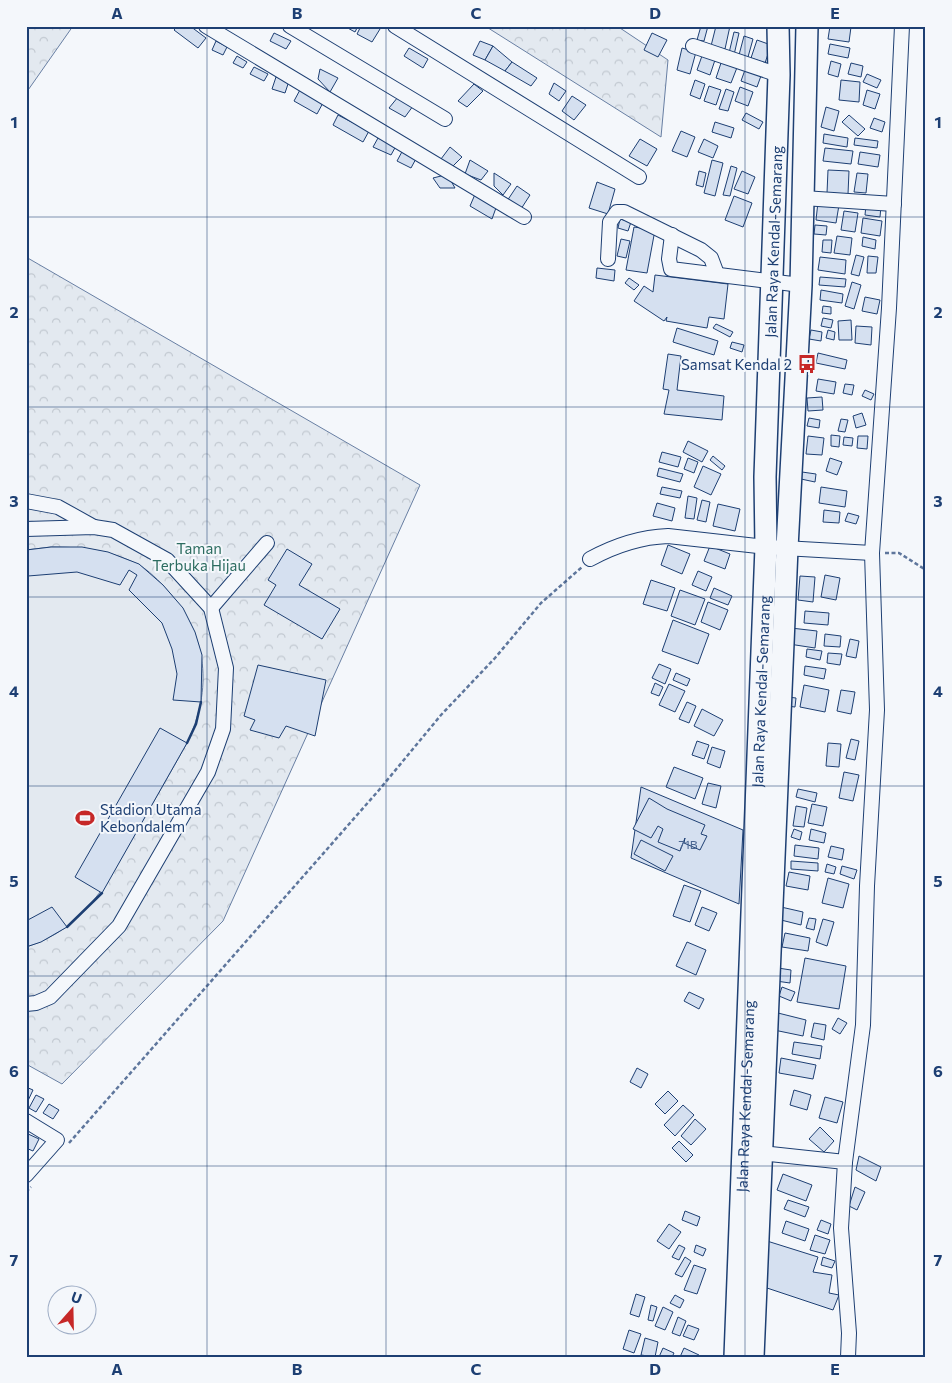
<svg xmlns="http://www.w3.org/2000/svg" width="952" height="1383" font-family="Commissioner,sans-serif">
  <defs>
    <pattern id="forest-crowns" width="20" height="18" patternUnits="userSpaceOnUse" patternTransform="scale(1.25)"><rect width="20" height="18" fill="#e3e9f0"/><path d="M2 6a3 3 0 1 1 6 0M12 15a3 3 0 1 1 6 0" fill="none" stroke="#c2c9d1"/></pattern>
  </defs>
  <rect width="100%" height="100%" fill="#f4f7fb"/>
  <!-- forest -->
  <g fill="url(#forest-crowns)" stroke="#687fa3">
    <path d="M26 26H73L26 93Z"/>
    <path d="M485 26H617L668 60 661 137Z"/>
    <path d="M26 257 420 485 223 921 62 1084 26 1064Z"/>
  </g>
  <!-- pitch -->
  <path fill="#e3e9f0" stroke="#687fa3" d="M51 547C82 547 109 550 137 564 148 569 160 582 168 591 208 637 213 688 187 743 170 773 153 803 136 832 107 883 86 928 26 947V550Z"/>
  <!-- building -->
  <g fill="#d5e0f0" stroke="#1d3f73">
    <path d="M178 26H190L206 38 198 48 174 30Z"/>
    <path d="M344 26H358L355 32Z"/>
    <path d="M361 26H375L380 29 372 42 357 34Z"/>
    <path d="M701 26H708L704 41 697 40Z"/>
    <path d="M716 26H730L725 49 711 46Z"/>
    <path d="M830 26 851 27 849 42 828 39Z"/>
    <path d="M734 32 739 33 734 55 729 53Z"/>
    <path d="M274 33 291 41 286 49 270 41Z"/>
    <path d="M652 33 667 40 658 57 644 50Z"/>
    <path d="M744 36 753 39 748 57 739 55Z"/>
    <path d="M757 40 771 45 765 63 751 58Z"/>
    <path d="M216 41 227 47 223 55 212 50Z"/>
    <path d="M480 41 493 46 485 60 473 55Z"/>
    <path d="M830 44 850 48 848 58 828 54Z"/>
    <path d="M493 46 512 62 505 71 485 60Z"/>
    <path d="M409 48 428 59 423 68 404 56Z"/>
    <path d="M682 48 696 52 690 74 677 70Z"/>
    <path d="M703 53 716 57 710 75 697 70Z"/>
    <path d="M237 56 247 62 243 68 233 63Z"/>
    <path d="M722 60 738 65 731 83 716 78Z"/>
    <path d="M831 61 841 64 838 77 828 74Z"/>
    <path d="M512 62 537 78 531 86 505 71Z"/>
    <path d="M851 63 863 66 861 77 848 74Z"/>
    <path d="M254 67 268 74 264 81 250 74Z"/>
    <path d="M746 67 762 73 757 87 741 81Z"/>
    <path d="M320 69 338 78 330 92 318 79Z"/>
    <path d="M867 74 881 80 877 88 863 82Z"/>
    <path d="M276 77 289 81 285 93 272 89Z"/>
    <path d="M695 80 705 84 700 99 690 95Z"/>
    <path d="M841 80 860 82 859 102 839 100Z"/>
    <path d="M554 83 566 91 559 101 549 94Z"/>
    <path d="M474 84 483 91 467 107 458 101Z"/>
    <path d="M709 86 721 90 716 105 704 101Z"/>
    <path d="M740 87 753 92 748 106 735 101Z"/>
    <path d="M301 88 324 101 317 114 294 101Z"/>
    <path d="M726 89 734 92 728 111 719 109Z"/>
    <path d="M867 90 880 94 875 109 863 105Z"/>
    <path d="M572 96 586 105 574 120 562 111Z"/>
    <path d="M398 97 413 106 405 117 389 108Z"/>
    <path d="M826 107 839 111 834 131 821 127Z"/>
    <path d="M746 113 763 122 759 129 742 120Z"/>
    <path d="M338 115 369 131 363 142 333 125Z"/>
    <path d="M849 115 865 129 858 136 842 122Z"/>
    <path d="M874 118 885 122 882 132 870 128Z"/>
    <path d="M715 122 734 128 731 138 712 132Z"/>
    <path d="M681 131 695 137 687 157 672 151Z"/>
    <path d="M824 134 848 138 847 147 823 143Z"/>
    <path d="M378 138 396 146 391 155 373 147Z"/>
    <path d="M855 138 878 141 877 148 854 145Z"/>
    <path d="M640 139 657 149 647 166 629 156Z"/>
    <path d="M704 139 718 146 713 158 698 152Z"/>
    <path d="M450 147 462 157 452 167 441 159Z"/>
    <path d="M404 148 418 155 411 168 397 161Z"/>
    <path d="M825 148 853 151 851 164 823 161Z"/>
    <path d="M860 152 880 155 878 167 858 164Z"/>
    <path d="M470 160 488 171 481 180 465 174Z"/>
    <path d="M712 160 723 163 715 196 704 193Z"/>
    <path d="M731 166 737 168 730 196 723 195Z"/>
    <path d="M828 170 849 171 848 194 827 193Z"/>
    <path d="M699 171 706 173 703 187 696 185Z"/>
    <path d="M742 171 755 177 748 194 734 189Z"/>
    <path d="M494 173 511 184 503 195 494 186Z"/>
    <path d="M857 173 868 174 866 193 854 192Z"/>
    <path d="M445 175 451 181 455 188H440L433 178Z"/>
    <path d="M597 182 615 189 608 214 589 208Z"/>
    <path d="M517 186 530 195 521 209 507 201Z"/>
    <path d="M476 192 497 205 492 219 470 206Z"/>
    <path d="M734 196 752 203 743 227 725 220Z"/>
    <path d="M818 202 839 205 836 223 816 220Z"/>
    <path d="M866 205 881 206 880 217 865 215Z"/>
    <path d="M844 211 858 213 855 232 841 230Z"/>
    <path d="M863 218 882 221 880 236 861 233Z"/>
    <path d="M620 219 631 222 628 231 618 228Z"/>
    <path d="M815 225 827 226 826 235 814 234Z"/>
    <path d="M634 227 655 230 647 273 626 270Z"/>
    <path d="M837 236 852 238 850 255 834 253Z"/>
    <path d="M863 237 876 240 875 249 862 246Z"/>
    <path d="M621 239 630 241 626 258 617 256Z"/>
    <path d="M823 240H832L831 253 822 252Z"/>
    <path d="M856 255 864 257 859 276 851 274Z"/>
    <path d="M868 256 878 257 876 273H867Z"/>
    <path d="M820 257 846 260 845 274 818 270Z"/>
    <path d="M597 268 615 270 614 281 596 278Z"/>
    <path d="M655 275 728 284 724 319 709 317 707 328 666 321 667 317 664 321 634 301 644 286 653 292Z"/>
    <path d="M820 277 846 279 845 287 819 285Z"/>
    <path d="M629 278 639 285 634 290 625 283Z"/>
    <path d="M852 282 861 285 854 309 845 306Z"/>
    <path d="M821 290 843 294 842 303 820 300Z"/>
    <path d="M865 297 880 300 877 314 862 311Z"/>
    <path d="M823 306 831 307V314L822 313Z"/>
    <path d="M823 318 833 320 831 328 821 326Z"/>
    <path d="M851 320 852 340H839L838 321Z"/>
    <path d="M716 324 733 332 730 337 713 328Z"/>
    <path d="M856 326 872 327 871 345 855 343Z"/>
    <path d="M677 328 718 341 714 355 673 342Z"/>
    <path d="M811 330 822 332 821 341 809 339Z"/>
    <path d="M828 330 835 332 834 340 826 338Z"/>
    <path d="M732 342 744 345 742 352 730 348Z"/>
    <path d="M818 353 847 360 845 369 816 363Z"/>
    <path d="M668 354 681 356 677 390 724 396 722 420 664 414 669 390 663 389Z"/>
    <path d="M818 379 836 382 834 394 816 391Z"/>
    <path d="M845 384 854 385 852 395 843 393Z"/>
    <path d="M865 390 874 394 871 400 862 396Z"/>
    <path d="M822 397 823 410 808 411 807 398Z"/>
    <path d="M862 413 866 425 856 428 853 416Z"/>
    <path d="M809 418 820 420 819 428 807 426Z"/>
    <path d="M841 419 848 420 845 432 838 431Z"/>
    <path d="M831 435 840 436 839 447 831 446Z"/>
    <path d="M808 436 824 438 822 455 806 454Z"/>
    <path d="M858 436H868L867 449 857 448Z"/>
    <path d="M844 437 853 438 852 446 843 445Z"/>
    <path d="M688 441 708 451 702 462 683 452Z"/>
    <path d="M662 452 681 457 678 467 659 462Z"/>
    <path d="M713 456 725 466 722 470 710 460Z"/>
    <path d="M688 458 698 462 694 473 684 469Z"/>
    <path d="M830 458 842 462 837 475 826 471Z"/>
    <path d="M703 466 721 474 711 495 694 487Z"/>
    <path d="M659 468 683 474 680 482 657 476Z"/>
    <path d="M802 472 816 474 815 482 801 479Z"/>
    <path d="M662 487 682 491 680 498 660 494Z"/>
    <path d="M821 487 847 491 845 507 819 503Z"/>
    <path d="M688 496 697 498 694 519 685 518Z"/>
    <path d="M702 500 710 502 706 522 697 520Z"/>
    <path d="M657 503 675 508 672 521 653 516Z"/>
    <path d="M718 504 740 509 735 531 713 526Z"/>
    <path d="M824 510 840 512 839 523 823 522Z"/>
    <path d="M848 513 859 516 856 524 845 521Z"/>
    <path d="M668 545 690 554 682 574 661 565Z"/>
    <path d="M710 546 730 554 725 569 704 561Z"/>
    <path d="M51 547H82L108 552 139 564 163 585 183 608 195 632 202 655 201 702 173 700 177 674 172 649 162 623 129 590 137 575 129 570 120 585 77 572 28 576 26 550Z"/>
    <path d="M287 549 312 564 299 585 340 609 322 639 264 605 276 585 268 580Z"/>
    <path d="M698 571 712 577 706 591 692 585Z"/>
    <path d="M825 575 840 578 836 600 821 597Z"/>
    <path d="M800 576 815 577 813 602 798 600Z"/>
    <path d="M651 580 675 588 667 611 643 604Z"/>
    <path d="M714 588 732 596 728 605 710 598Z"/>
    <path d="M680 590 705 599 695 625 671 616Z"/>
    <path d="M708 602 728 610 720 630 701 622Z"/>
    <path d="M805 611 829 613 828 625 804 623Z"/>
    <path d="M673 620 709 634 698 664 662 651Z"/>
    <path d="M791 628 817 631 815 648 789 644Z"/>
    <path d="M825 634 841 636 840 647 824 646Z"/>
    <path d="M850 639 859 641 856 658 846 656Z"/>
    <path d="M807 649 822 651 820 660 806 657Z"/>
    <path d="M828 653 842 654 840 665 827 663Z"/>
    <path d="M659 664 671 669 665 684 652 678Z"/>
    <path d="M258 665 326 680 315 736 286 726 279 738 250 730 255 720 244 716Z"/>
    <path d="M805 666 826 669 824 679 804 675Z"/>
    <path d="M676 673 690 679 687 686 673 680Z"/>
    <path d="M655 683 663 687 659 696 651 693Z"/>
    <path d="M669 684 685 691 675 712 659 705Z"/>
    <path d="M804 685 829 690 825 712 800 707Z"/>
    <path d="M841 690 855 692 851 714 837 711Z"/>
    <path d="M788 697 796 698 795 707 787 706Z"/>
    <path d="M687 702 696 706 689 723 679 719Z"/>
    <path d="M702 709 723 720 714 736 694 726Z"/>
    <path d="M160 728 187 743 102 893 75 877Z"/>
    <path d="M851 739 859 741 855 760 846 758Z"/>
    <path d="M697 741 709 745 704 759 692 755Z"/>
    <path d="M828 743 841 744 839 767 826 766Z"/>
    <path d="M712 747 725 751 720 768 707 763Z"/>
    <path d="M674 767 703 778 695 799 666 787Z"/>
    <path d="M844 772 859 775 853 801 839 798Z"/>
    <path d="M708 783 721 786 716 808 702 804Z"/>
    <path d="M641 787 743 830 739 904 631 858Z"/>
    <path d="M798 789 817 793 815 802 796 797Z"/>
    <path d="M649 798 667 809 705 825 701 834 707 836 700 850 684 843 685 838 680 851 658 842 663 829 658 826 651 838 633 829Z"/>
    <path d="M812 804 827 807 823 826 808 823Z"/>
    <path d="M796 806 807 808 804 827 793 826Z"/>
    <path d="M794 829 802 832 800 840 791 837Z"/>
    <path d="M811 829 826 833 824 843 809 840Z"/>
    <path d="M641 840 673 856 665 871 634 854Z"/>
    <path d="M795 845 819 848 818 859 794 856Z"/>
    <path d="M831 846 844 849 842 860 828 857Z"/>
    <path d="M791 861 818 863V871L791 869Z"/>
    <path d="M827 864 836 867 834 874 825 872Z"/>
    <path d="M842 866 857 870 854 879 840 874Z"/>
    <path d="M789 872 810 876 808 890 786 886Z"/>
    <path d="M828 878 849 884 843 908 822 903Z"/>
    <path d="M684 885 701 891 690 922 673 916Z"/>
    <path d="M52 907 67 927 41 942 26 947V921Z"/>
    <path d="M702 907 717 913 709 931 695 925Z"/>
    <path d="M781 907 803 912 801 925 777 919Z"/>
    <path d="M809 918 816 919 814 930 806 928Z"/>
    <path d="M823 919 834 922 827 946 816 942Z"/>
    <path d="M785 933 810 938 808 951 782 947Z"/>
    <path d="M687 942 706 950 696 975 676 966Z"/>
    <path d="M805 958 846 966 839 1009 797 1002Z"/>
    <path d="M778 968 791 970 790 983 776 981Z"/>
    <path d="M782 987 795 992 791 1001 779 996Z"/>
    <path d="M689 992 704 999 699 1009 684 1001Z"/>
    <path d="M778 1013 806 1020 803 1036 774 1030Z"/>
    <path d="M838 1018 847 1023 840 1034 832 1029Z"/>
    <path d="M814 1023 826 1025 824 1040 811 1037Z"/>
    <path d="M794 1042 822 1046 820 1059 792 1054Z"/>
    <path d="M781 1058 816 1065 813 1079 779 1073Z"/>
    <path d="M637 1068 648 1074 641 1088 630 1082Z"/>
    <path d="M26 1087 33 1090 26 1105Z"/>
    <path d="M794 1090 811 1095 807 1110 790 1105Z"/>
    <path d="M668 1091 678 1101 665 1114 655 1104Z"/>
    <path d="M36 1095 44 1099 36 1112 29 1108Z"/>
    <path d="M825 1097 843 1102 837 1123 819 1118Z"/>
    <path d="M49 1104 59 1110 53 1119 43 1113Z"/>
    <path d="M683 1105 694 1115 675 1136 664 1125Z"/>
    <path d="M695 1119 706 1129 691 1145 681 1136Z"/>
    <path d="M820 1127 834 1141 824 1152 809 1139Z"/>
    <path d="M26 1133 39 1139 33 1151 26 1148Z"/>
    <path d="M679 1141 693 1155 686 1162 672 1148Z"/>
    <path d="M859 1156 881 1167 876 1181 856 1170Z"/>
    <path d="M783 1174 812 1185 806 1201 777 1190Z"/>
    <path d="M855 1187 865 1192 857 1210 849 1206Z"/>
    <path d="M788 1200 809 1207 805 1217 784 1209Z"/>
    <path d="M685 1211 700 1217 697 1226 682 1220Z"/>
    <path d="M821 1220 831 1224 828 1234 817 1230Z"/>
    <path d="M786 1221 809 1229 805 1241 782 1233Z"/>
    <path d="M669 1224 681 1232 669 1249 657 1241Z"/>
    <path d="M815 1235 830 1240 825 1254 810 1250Z"/>
    <path d="M767 1241 818 1257 813 1272 832 1275 829 1293 839 1295 833 1310 764 1287Z"/>
    <path d="M679 1245 685 1248 679 1260 672 1257Z"/>
    <path d="M696 1245 706 1249 703 1256 694 1252Z"/>
    <path d="M685 1257 691 1261 682 1277 675 1274Z"/>
    <path d="M823 1257 835 1261 832 1268 821 1265Z"/>
    <path d="M694 1265 706 1269 697 1294 684 1290Z"/>
    <path d="M636 1294 645 1297 639 1317 630 1314Z"/>
    <path d="M675 1295 684 1300 680 1308 670 1303Z"/>
    <path d="M651 1305 657 1307 653 1321 648 1320Z"/>
    <path d="M663 1307 673 1312 665 1330 655 1326Z"/>
    <path d="M678 1317 686 1321 680 1336 672 1333Z"/>
    <path d="M688 1325 699 1329 694 1340 683 1336Z"/>
    <path d="M629 1330 641 1334 634 1353 623 1349Z"/>
    <path d="M645 1338 658 1342 655 1357 641 1355Z"/>
    <path d="M663 1348 674 1353 672 1357H659Z"/>
    <path d="M684 1348 699 1355 698 1357H680Z"/>
  </g>
  <g fill="none" stroke-linecap="round" stroke-linejoin="round">
    <!-- minor casing -->
    <g stroke="#1d3f73" stroke-width="16">
      <g id="minor">
        <path d="M206 26 524 217"/>
        <path d="M290 26 445 119"/>
        <path d="M395 26 639 177"/>
        <path d="M693 46 779 75"/>
        <path d="M803 198 894 204"/>
        <path d="M672 235 669 259 671 269 801 285"/>
        <path d="M608 259 610 222 617 212H624L701 250 711 258 717 274"/>
        <path d="M26 501 58 507 94 527"/>
        <path d="M26 529 94 527 113 530 167 560 211 608 226 668 223 729 208 772 119 926 50 997 36 1003 26 1004"/>
        <path d="M590 559C614 546 640 537 668 536L766 547 872 553"/>
        <path d="M211 608 267 543"/>
        <path d="M26 1121 57 1140 26 1175"/>
        <path d="M761 1153 845 1162"/>
        <path d="M848 1357 849 1333 841 1228 845 1162 863 1025 867 886 877 710 872 553 889 308 902 26"/>
      </g>
    </g>
    <!-- highway casing -->
    <g stroke="#1d3f73" stroke-width="24">
      <g id="highway">
        <path id="s1" d="M735 1357 766 547 765 477 779 75 778 26"/>
        <path d="M753 1357 787 548 801 285 807 26"/>
      </g>
    </g>
    <!-- path -->
    <g stroke="#5e769c" stroke-width="2.5" stroke-dasharray="4 2.5" stroke-linecap="butt">
      <path d="M885 553H899L926 570"/>
      <path d="M69 1143 379 790 441 715 495 658 541 603 582 567"/>
      <path d="M26 1192 31 1187"/>
    </g>
    <!-- minor -->
    <use href="#minor" stroke="#f4f7fb" stroke-width="14"/>
    <!-- highway -->
    <use href="#highway" stroke="#f4f7fb" stroke-width="21"/>
    <!-- wall -->
    <g stroke="#1d3f73" stroke-width="2.5">
      <path d="M187 743 196 724 201 702"/>
      <path d="M67 927 102 893"/>
    </g>
  </g>
  <!-- grid -->
  <path fill="none" stroke="#1d3f73" stroke-width="1" stroke-opacity="0.55" d="M207 26V1357M386 26V1357M566 26V1357M745 26V1357M26 217H926M26 407H926M26 597H926M26 786H926M26 976H926M26 1166H926"/>
  <!-- icons -->
  <defs>
    <g id="bus-bare" transform="scale(1.5)"><path d="M-5-6H5V4H4V6H2V4H-2V6H-4V4H-5ZM-3.5-4V0h7V-4ZM-3.5 1.2v1.5H-2V1.2ZM2 1.2v1.5H3.5V1.2Z" fill="#c62828" stroke="#f4f7fb" stroke-width="2.5" paint-order="stroke"/></g>
    <g id="stadium-bare" transform="scale(1.5)"><path d="M0-5a6.5 5 0 1 0 0 10a6.5 5 0 1 0 0-10ZM-3.5-1.8h7v3.6h-7Z" fill="#c62828" stroke="#f4f7fb" stroke-width="2.5" paint-order="stroke"/></g>
  </defs>
  <g fill-rule="evenodd">
    <use href="#bus-bare" x="807" y="364"/>
    <use href="#stadium-bare" x="85" y="818"/>
  </g>
  <g text-anchor="middle" dominant-baseline="central" stroke-width="4" stroke-linejoin="round" paint-order="stroke">
    <!-- number labels -->
    <g font-size="12" fill="#4b6792">
      <text x="688" y="844">71B</text>
    </g>
    <!-- street labels -->
    <g font-size="15" fill="#1d3f73" stroke="#f4f7fb">
      <text stroke="none"><textPath href="#s1" startOffset="1116">Jalan Raya Kendal-Semarang</textPath></text>
      <text stroke="none"><textPath href="#s1" startOffset="666">Jalan Raya Kendal-Semarang</textPath></text>
      <text stroke="none"><textPath href="#s1" startOffset="261">Jalan Raya Kendal-Semarang</textPath></text>
    </g>
    <!-- poi labels -->
    <g font-size="15" fill="#1d3f73" stroke="#f4f7fb" text-anchor="end">
      <text x="792" y="364">Samsat Kendal 2</text>
      <text x="100" y="809" text-anchor="start">Stadion Utama<tspan x="100" dy="17">Kebondalem</tspan></text>
    </g>
    <!-- park labels -->
    <g font-size="15" fill="#2c6c60" stroke="#f4f7fb">
      <text x="199" y="548">Taman<tspan x="199" dy="17">Terbuka Hijau</tspan></text>
    </g>
  </g>
  <!-- border -->
  <rect width="952" height="1383" fill="none" stroke="#f4f7fb" stroke-width="55"/>
  <!-- north arrow -->
  <g transform="translate(72 1310) rotate(20)"><circle r="24" fill="#f4f7fb" stroke="#9eadc5"/>
  <path d="M0-4L9 19L0 12L-9 19Z" fill="#c62828"/>
  <text y="-8" font-size="14" font-weight="bold" text-anchor="middle" fill="#1d3f73">U</text>
  </g>
  <rect x="28" y="28" width="896" height="1328" fill="none" stroke="#1d3f73" stroke-width="2"/>
  <g font-size="16" text-anchor="middle" font-weight="bold" fill="#1d3f73">
    <text x="117" y="19">A</text>
    <text x="297" y="19">B</text>
    <text x="476" y="19">C</text>
    <text x="655" y="19">D</text>
    <text x="835" y="19">E</text>
    <text x="14" y="128">1</text>
    <text x="938" y="128">1</text>
    <text x="14" y="318">2</text>
    <text x="938" y="318">2</text>
    <text x="14" y="507">3</text>
    <text x="938" y="507">3</text>
    <text x="14" y="697">4</text>
    <text x="938" y="697">4</text>
    <text x="14" y="887">5</text>
    <text x="938" y="887">5</text>
    <text x="14" y="1077">6</text>
    <text x="938" y="1077">6</text>
    <text x="14" y="1266">7</text>
    <text x="938" y="1266">7</text>
    <text x="117" y="1375">A</text>
    <text x="297" y="1375">B</text>
    <text x="476" y="1375">C</text>
    <text x="655" y="1375">D</text>
    <text x="835" y="1375">E</text>
  </g>
</svg>
